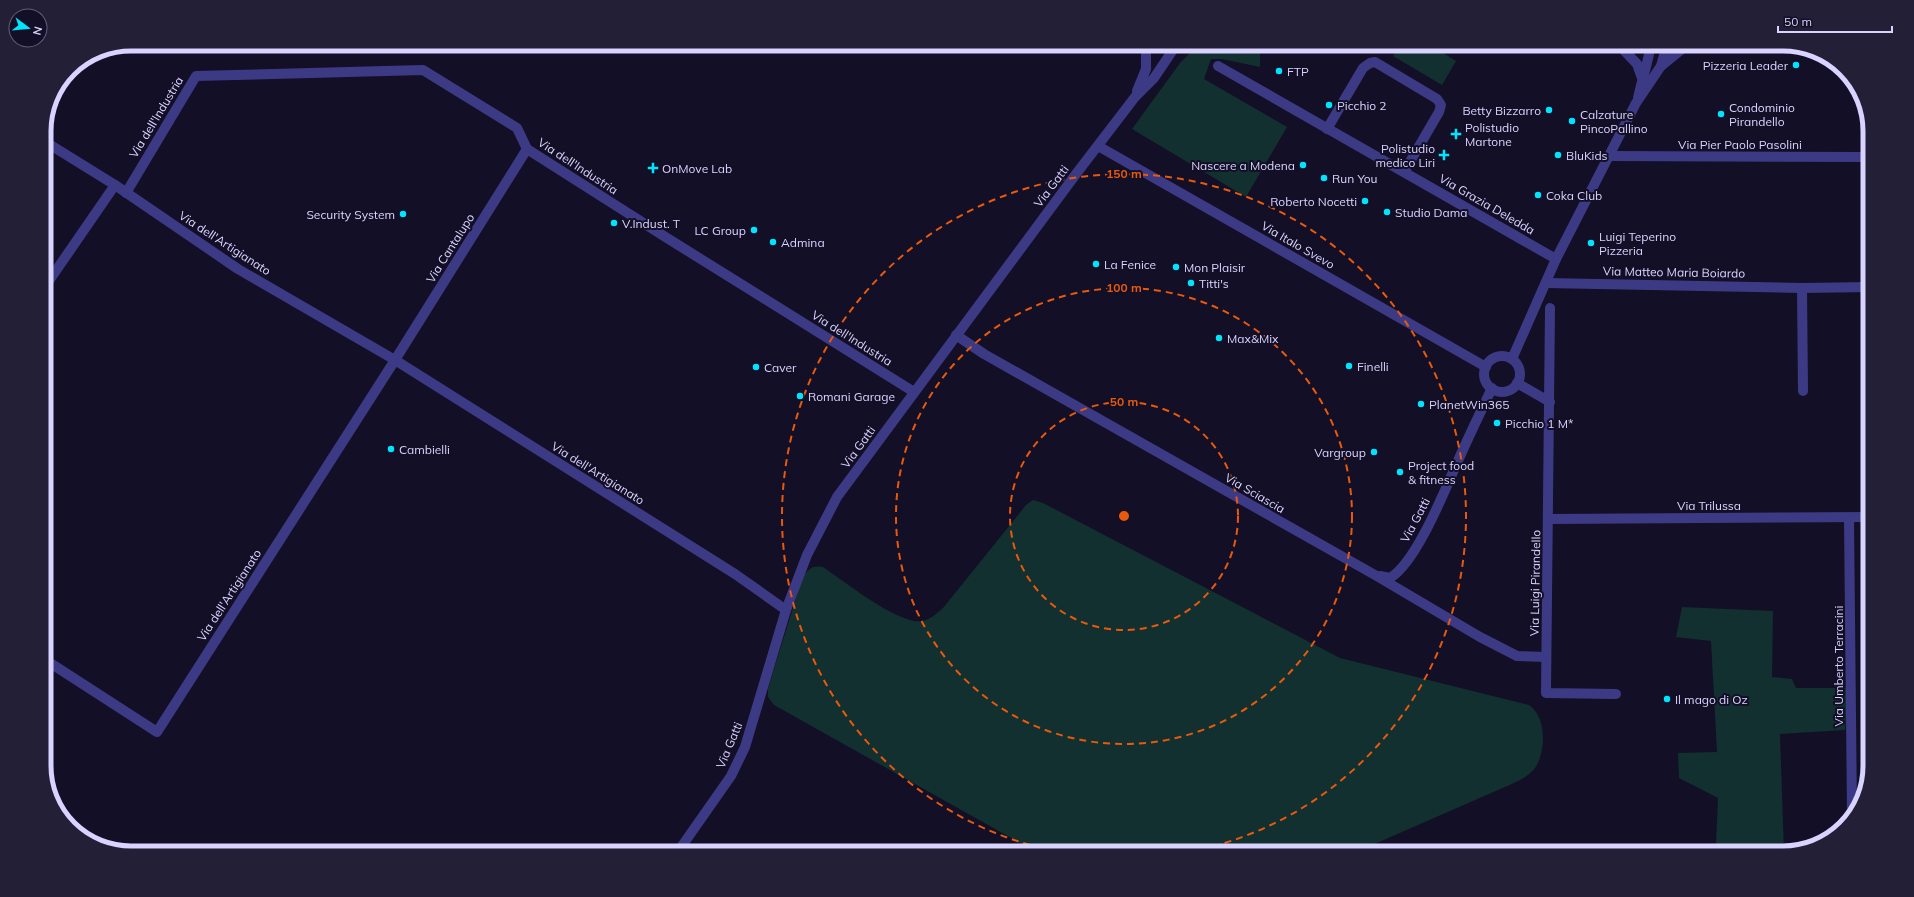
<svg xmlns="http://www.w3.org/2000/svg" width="1914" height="897" font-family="Mulish,sans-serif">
  <rect width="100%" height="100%" fill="#130f26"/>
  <!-- green -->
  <g fill="#12302f">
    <path d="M1205 44H1260V67L1222 59H1211L1204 79 1287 127 1246 197 1132 129 1180 63 1196 47Z"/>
    <path d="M1440 51 1456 61 1442 85 1393 56 1395 53Z"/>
    <path d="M1033 500 1043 503 1340 658 1529 705C1547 717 1546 752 1535 768 1530 775 1522 779 1514 783L1354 853H1038L774 705 768 697V688L803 576C809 568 814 565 823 567 844 581 900 626 923 621 931 619 937 613 943 608L1026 505Z"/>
    <path d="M1682 607 1773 611 1772 677 1792 679 1796 688H1848L1845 730 1780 734 1784 853H1733L1716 844 1718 798 1679 778 1678 753 1717 752 1711 641 1676 637Z"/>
  </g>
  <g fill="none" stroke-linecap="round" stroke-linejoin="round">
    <!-- minor -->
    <g stroke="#3d3a85" stroke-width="10">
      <path d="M1618 44 1637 64 1642 78"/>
      <path d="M1218 66 1556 259"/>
      <path d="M1661 66 1688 44"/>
      <path d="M1137 91 1146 69V44"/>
      <path d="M1638 98C1642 79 1648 63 1651 44"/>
      <path d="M1327 129 1363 68 1370 63 1375 62 1437 99 1441 105 1439 112 1404 172"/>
      <path d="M44 141 115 185 238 269 395 360 735 574 786 610"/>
      <path d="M1098 146 1486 367"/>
      <path d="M1610 156 1870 157"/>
      <path d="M126 193 196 76 423 70 517 128 527 149 667 238 914 392"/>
      <path d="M1546 283 1802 288 1870 287"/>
      <path d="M44 288 115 185"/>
      <path d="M1802 288 1803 391"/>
      <path d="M1550 308 1546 693 1616 694"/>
      <path d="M956 335 984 354 1375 575 1480 637 1517 656 1546 657"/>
      <circle cx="1502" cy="374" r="18"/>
      <path d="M1512 359 1556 259 1636 103 1661 66 1666 48 1665 44"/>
      <path d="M1517 383 1550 402"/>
      <path d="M1849 518 1852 814"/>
      <path d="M1549 519 1870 517"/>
      <path d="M1380 576 1390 578C1416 563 1444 492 1457 463 1468 438 1480 413 1492 388"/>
      <path d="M44 659 157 732 395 360 527 149"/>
      <path d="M677 853 731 776 745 747 786 610 807 555 837 497 1076 174 1135 97 1154 78 1177 44"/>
    </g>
  </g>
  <!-- distance rings -->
  <g fill="none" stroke="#e8590c" stroke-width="2" stroke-dasharray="7 5">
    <circle cx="1124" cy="516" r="114"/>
    <circle cx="1124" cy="516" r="228"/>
    <path d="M1065 853A342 342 0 1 1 1183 853"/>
  </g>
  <!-- markers -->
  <g fill="#00e5ff" stroke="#130f26" stroke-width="1.5">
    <circle cx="1796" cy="65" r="4"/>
    <circle cx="1279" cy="71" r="4"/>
    <circle cx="1329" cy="105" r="4"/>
    <circle cx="1549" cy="110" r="4"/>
    <circle cx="1721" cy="114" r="4"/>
    <circle cx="1572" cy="121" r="4"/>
    <path d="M1454 128h4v4h4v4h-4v4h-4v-4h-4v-4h4z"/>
    <path d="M1442 149h4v4h4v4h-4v4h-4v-4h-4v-4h4z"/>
    <circle cx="1558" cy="155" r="4"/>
    <circle cx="1303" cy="165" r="4"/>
    <path d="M651 162h4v4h4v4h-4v4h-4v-4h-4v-4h4z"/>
    <circle cx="1324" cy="178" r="4"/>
    <circle cx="1538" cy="195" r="4"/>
    <circle cx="1365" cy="201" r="4"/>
    <circle cx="1387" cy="212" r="4"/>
    <circle cx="403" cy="214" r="4"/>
    <circle cx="614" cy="223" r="4"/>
    <circle cx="754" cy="230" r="4"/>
    <circle cx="773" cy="242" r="4"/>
    <circle cx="1591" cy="243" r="4"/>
    <circle cx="1096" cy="264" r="4"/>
    <circle cx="1176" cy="267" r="4"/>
    <circle cx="1191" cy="283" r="4"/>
    <circle cx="1219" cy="338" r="4"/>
    <circle cx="1349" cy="366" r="4"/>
    <circle cx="756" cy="367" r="4"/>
    <circle cx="800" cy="396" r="4"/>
    <circle cx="1421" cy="404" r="4"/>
    <circle cx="1497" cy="423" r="4"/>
    <circle cx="391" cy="449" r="4"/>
    <circle cx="1374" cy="452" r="4"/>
    <circle cx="1400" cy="472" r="4"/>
    <circle cx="1667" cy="699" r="4"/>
  </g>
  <g text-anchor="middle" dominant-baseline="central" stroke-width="4" stroke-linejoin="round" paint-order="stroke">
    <!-- poi labels -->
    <g font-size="12" fill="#d9d4ff" stroke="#130f26" text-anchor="start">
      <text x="1788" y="65" text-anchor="end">Pizzeria Leader</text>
      <text x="1287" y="71">FTP</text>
      <text x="1337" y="105">Picchio 2</text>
      <text x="1729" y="107">Condominio<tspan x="1729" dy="14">Pirandello</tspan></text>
      <text x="1541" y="110" text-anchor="end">Betty Bizzarro</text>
      <text x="1580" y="114">Calzature<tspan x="1580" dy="14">PincoPallino</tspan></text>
      <text x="1465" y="127">Polistudio<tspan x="1465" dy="14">Martone</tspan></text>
      <text x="1435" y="148" text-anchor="end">Polistudio<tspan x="1435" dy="14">medico Liri</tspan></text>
      <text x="1566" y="155">BluKids</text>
      <text x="1295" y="165" text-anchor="end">Nascere a Modena</text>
      <text x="662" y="168">OnMove Lab</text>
      <text x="1332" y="178">Run You</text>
      <text x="1546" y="195">Coka Club</text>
      <text x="1357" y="201" text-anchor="end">Roberto Nocetti</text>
      <text x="1395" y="212">Studio Dama</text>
      <text x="395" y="214" text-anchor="end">Security System</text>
      <text x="622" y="223">V.Indust. T</text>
      <text x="746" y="230" text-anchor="end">LC Group</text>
      <text x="1599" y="236">Luigi Teperino<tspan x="1599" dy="14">Pizzeria</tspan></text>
      <text x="781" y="242">Admina</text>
      <text x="1104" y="264">La Fenice</text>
      <text x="1184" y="267">Mon Plaisir</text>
      <text x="1199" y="283">Titti's</text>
      <text x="1227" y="338">Max&amp;Mix</text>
      <text x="1357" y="366">Finelli</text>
      <text x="764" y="367">Caver</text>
      <text x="808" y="396">Romani Garage</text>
      <text x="1429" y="404">PlanetWin365</text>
      <text x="1505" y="423">Picchio 1 M*</text>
      <text x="399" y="449">Cambielli</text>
      <text x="1366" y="452" text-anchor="end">Vargroup</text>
      <text x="1408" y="465">Project food<tspan x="1408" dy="14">&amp; fitness</tspan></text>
      <text x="1675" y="699">Il mago di Oz</text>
    </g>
    <!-- street labels -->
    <g font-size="12" fill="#d9d4ff" stroke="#130f26">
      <text transform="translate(156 117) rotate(-59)">Via dell'Industria</text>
      <text x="1740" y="144">Via Pier Paolo Pasolini</text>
      <text transform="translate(578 166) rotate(33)">Via dell'Industria</text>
      <text transform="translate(1051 186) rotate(-53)">Via Gatti</text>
      <text transform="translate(1487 204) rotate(30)">Via Grazia Deledda</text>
      <text transform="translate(225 243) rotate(33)">Via dell'Artigianato</text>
      <text transform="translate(1298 245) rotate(30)">Via Italo Svevo</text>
      <text transform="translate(450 248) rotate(-58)">Via Cantalupo</text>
      <text transform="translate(1674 272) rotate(1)">Via Matteo Maria Boiardo</text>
      <text transform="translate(852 338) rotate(32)">Via dell'Industria</text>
      <text transform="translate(858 447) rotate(-54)">Via Gatti</text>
      <text transform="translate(598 473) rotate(32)">Via dell'Artigianato</text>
      <text transform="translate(1255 493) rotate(30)">Via Sciascia</text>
      <text x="1709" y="505">Via Trilussa</text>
      <text transform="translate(1415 520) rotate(-62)">Via Gatti</text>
      <text transform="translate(1535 583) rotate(-89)">Via Luigi Pirandello</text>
      <text transform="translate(229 595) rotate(-57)">Via dell'Artigianato</text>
      <text transform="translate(1838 666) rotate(-90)">Via Umberto Terracini</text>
      <text transform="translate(729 745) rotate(-67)">Via Gatti</text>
    </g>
  </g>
  <!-- crop -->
  <path d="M0 0H1914V897H0ZM131 51H1783A80 80 0 0 1 1863 131V766A80 80 0 0 1 1783 846H131A80 80 0 0 1 51 766V131A80 80 0 0 1 131 51Z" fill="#231f37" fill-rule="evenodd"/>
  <path fill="none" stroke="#d9d4ff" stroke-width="5" d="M131 51H1783A80 80 0 0 1 1863 131V766A80 80 0 0 1 1783 846H131A80 80 0 0 1 51 766V131A80 80 0 0 1 131 51Z"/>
  <circle cx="1124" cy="516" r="6" fill="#e8590c" stroke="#130f26" stroke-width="2"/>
  <g font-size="12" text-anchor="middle" font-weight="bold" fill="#e8590c" stroke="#130f26" stroke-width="4" stroke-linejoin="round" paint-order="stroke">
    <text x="1124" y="178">150 m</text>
    <text x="1124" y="292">100 m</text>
    <text x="1124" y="406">50 m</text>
  </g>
  <!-- north arrow -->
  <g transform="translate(28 28) rotate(106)"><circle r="19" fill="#130f26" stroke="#625e7d"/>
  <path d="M0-3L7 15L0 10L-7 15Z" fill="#00e5ff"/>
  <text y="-6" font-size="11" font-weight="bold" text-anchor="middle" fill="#d9d4ff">N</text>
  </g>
  <!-- scale -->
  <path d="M1778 26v6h114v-6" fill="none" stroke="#d9d4ff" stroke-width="2"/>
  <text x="1784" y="26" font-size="12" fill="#d9d4ff" stroke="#130f26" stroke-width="3" paint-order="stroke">50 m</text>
</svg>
